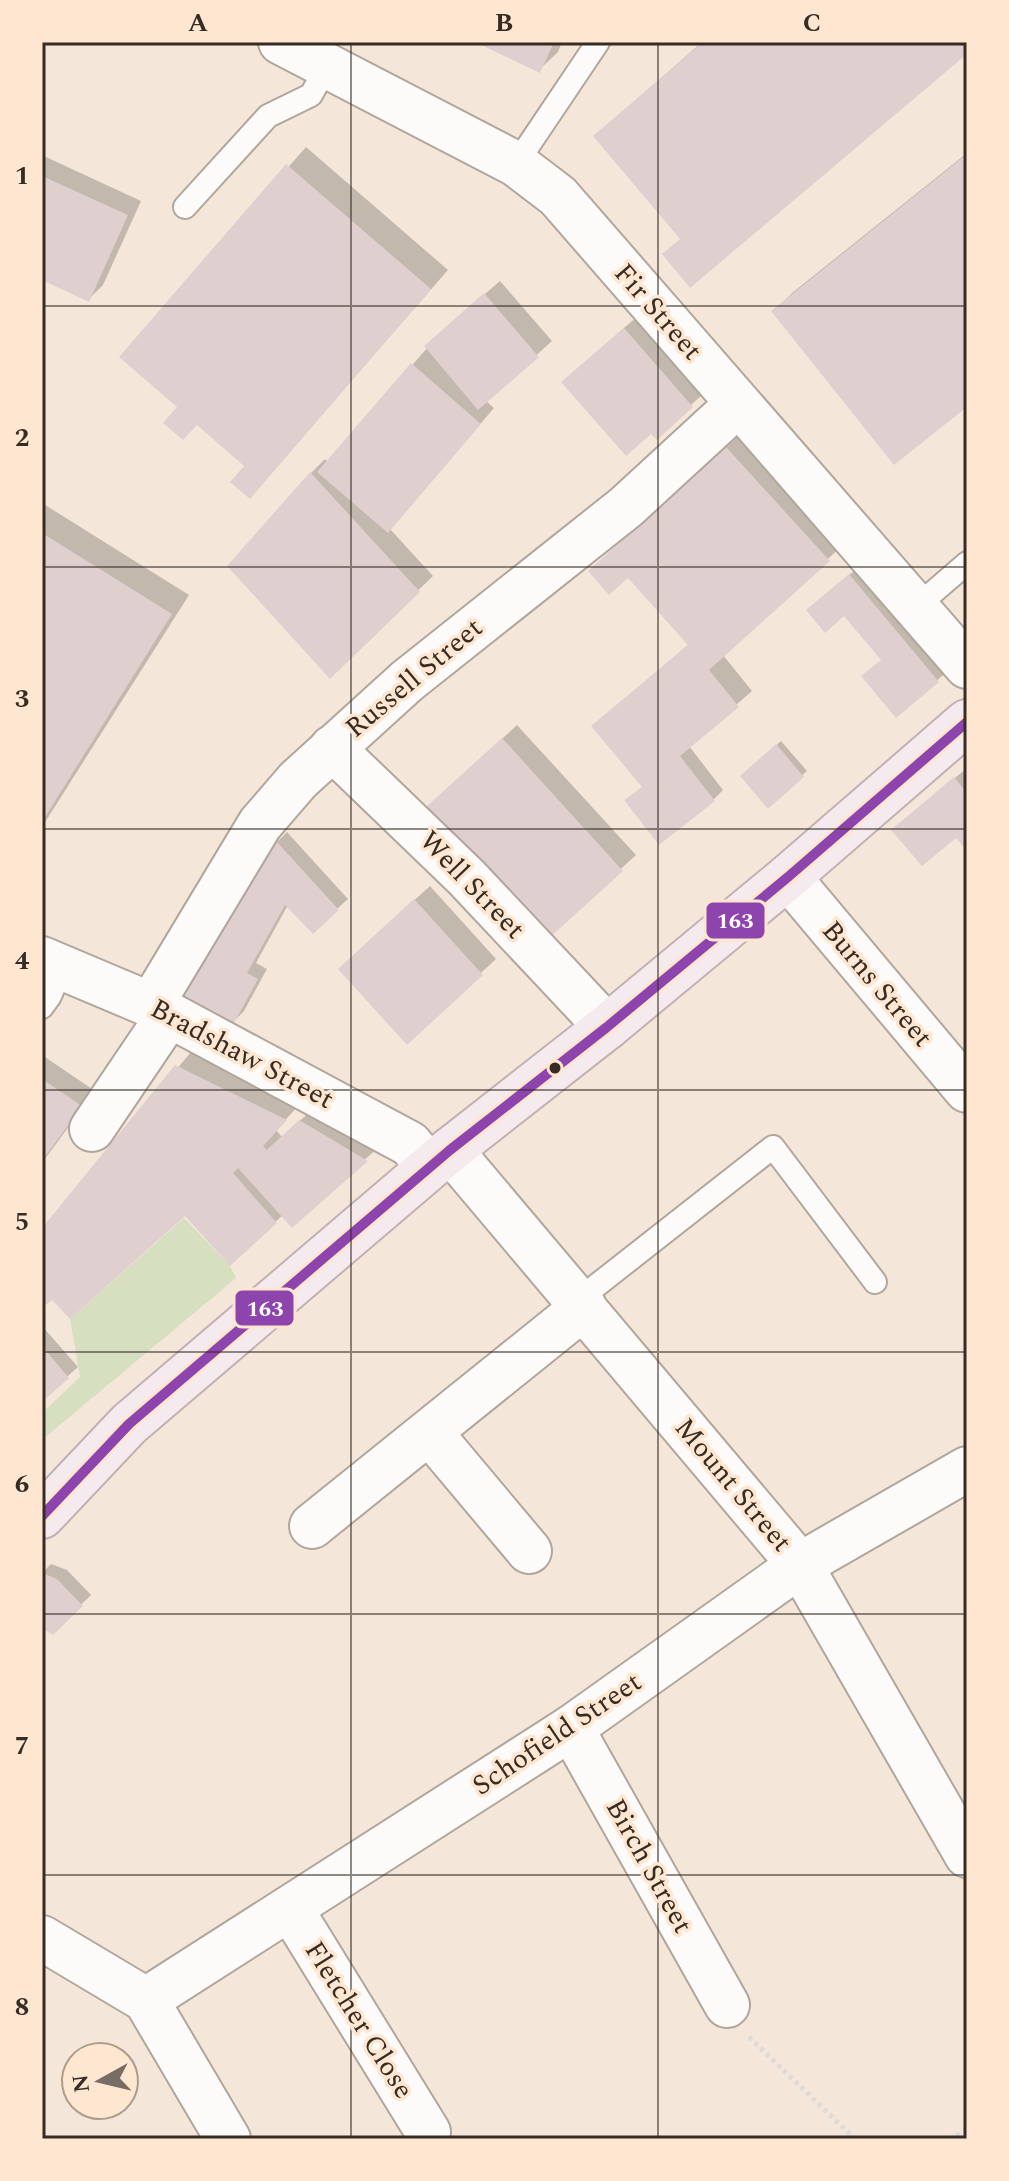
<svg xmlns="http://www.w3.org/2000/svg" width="1009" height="2181" font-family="Spectral,serif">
  <rect width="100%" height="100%" fill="#f4e7da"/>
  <!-- green -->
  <path fill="#d7dfc1" d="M184 1218 230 1266 236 1278 43 1439 42 1413 80 1377 70 1319Z"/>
  <!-- shadow -->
  <g fill="#0003">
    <path d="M480 42H562L558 52 539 70Z"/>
    <path d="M702 42H967V53L682 238 595 136Z"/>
    <path d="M306 147 448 270 250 496 247 466 122 357Z"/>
    <path d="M967 153V404L774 311 792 293Z"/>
    <path d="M46 157 141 201 103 285 89 299 42 278V161Z"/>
    <path d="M500 281 552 341 486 401 494 408 390 529 433 576 330 676 311 473 325 459 328 462 441 332Z"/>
    <path d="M639 315 706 391 657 437 578 368Z"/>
    <path d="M741 434 843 545 723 655 752 691 689 746 723 790 714 799 627 800 643 786 594 726 689 644 628 575 605 557Z"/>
    <path d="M42 503 189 595 42 827Z"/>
    <path d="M860 566 948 671 896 715 883 660 844 614 818 601Z"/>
    <path d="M517 725 636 855 547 937 443 793Z"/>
    <path d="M781 741 807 771 768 806 742 776Z"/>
    <path d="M967 768V848L938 792Z"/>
    <path d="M287 832 348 899 313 931 288 905 256 963 267 969 244 1011 234 1021 185 997 277 842Z"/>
    <path d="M430 886 496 959 407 1042 355 954Z"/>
    <path d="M191 1052 299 1105 276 1130 282 1137 315 1107 380 1146 292 1225 283 1215 230 1263 185 1213 42 1306V1231Z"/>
    <path d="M42 1055 95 1091 42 1163Z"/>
    <path d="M42 1326 78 1367 42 1399Z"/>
    <path d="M51 1564 67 1570 91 1595 53 1632 42 1625V1573Z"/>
  </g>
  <!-- building -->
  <g fill="#dfcfcf">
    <path d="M475 42H554L540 73Z"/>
    <path d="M703 42H967V54L690 288 662 254 680 239 593 136Z"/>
    <path d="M967 154V407L894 465 771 311Z"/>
    <path d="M286 164 431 289 250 499 230 482 244 466 197 425 183 440 163 423 177 407 119 357Z"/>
    <path d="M42 176 128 215 89 302 42 280Z"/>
    <path d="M484 293 539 357 478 410 424 346Z"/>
    <path d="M624 328 693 407 657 440 651 434 626 456 561 382Z"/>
    <path d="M411 363 481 424 388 533 317 472Z"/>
    <path d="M726 447 830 561 709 670 739 707 680 756 715 801 659 845 624 800 642 787 591 726 688 645 628 578 609 595 588 571Z"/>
    <path d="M310 472 420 592 330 679 227 566Z"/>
    <path d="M42 533 172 614 42 822Z"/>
    <path d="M849 574 939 682 896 718 861 676 881 660 844 616 825 633 806 610Z"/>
    <path d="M502 738 623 871 547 940 426 807Z"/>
    <path d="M776 744 804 777 768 809 740 776Z"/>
    <path d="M954 777 967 793V851L956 838 922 866 891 830Z"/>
    <path d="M276 841 339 910 313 934 285 905 247 973 258 979 234 1023 182 998Z"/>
    <path d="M414 899 483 975 407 1045 338 969Z"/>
    <path d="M175 1065 287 1120 263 1146 267 1150 299 1120 368 1161 292 1228 238 1168 233 1173 277 1223 230 1266 185 1216 70 1319 52 1300 42 1308V1228Z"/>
    <path d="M42 1079 82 1106 42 1161Z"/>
    <path d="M42 1346 69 1378 42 1402Z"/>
    <path d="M42 1573 57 1579 83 1606 53 1635 42 1628Z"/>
  </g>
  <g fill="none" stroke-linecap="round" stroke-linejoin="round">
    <!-- service casing -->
    <g stroke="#b0a69c" stroke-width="26">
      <g id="service">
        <path d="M516 164 598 42"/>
        <path d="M185 207 268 116 311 95 327 66"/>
        <path d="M916 607 967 563"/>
        <path d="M42 1007 50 996 62 968"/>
        <path d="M578 1300 773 1147 875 1282"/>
      </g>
    </g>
    <!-- minor casing -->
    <g stroke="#b0a69c" stroke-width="48">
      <g id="minor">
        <path d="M281 42 516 164 558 196 967 666"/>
        <path d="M332 748 466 877 607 1027"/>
        <path d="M788 877 967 1090"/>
        <path d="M42 959 151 1005 410 1144 429 1167"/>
        <path d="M151 1005 260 824 298 780 407 681 626 507 738 404"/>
        <path d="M92 1129 169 1015"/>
        <path d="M450 1150 800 1565 967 1855"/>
        <path d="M430 1433 529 1551"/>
        <path d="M312 1526 584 1307"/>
        <path d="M571 1728 727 2005"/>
        <path d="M290 1908 428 2132"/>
        <path d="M42 1938 146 2000 228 2139"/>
        <path d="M146 2000 571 1728 800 1565 967 1469"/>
      </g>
    </g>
    <!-- primary casing -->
    <g stroke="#c3b0b2" stroke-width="48">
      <path id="primary" d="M42 1516 129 1424 450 1150 607 1027 788 877 967 722"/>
    </g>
    <!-- path -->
    <g stroke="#dedad7" stroke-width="5" stroke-dasharray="4 4" stroke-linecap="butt">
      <path d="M749 2037 855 2139"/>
      <path d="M949 2139 967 2130"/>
    </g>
    <!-- service -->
    <use href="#service" stroke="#fdfbf9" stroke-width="22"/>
    <!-- minor -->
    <use href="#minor" stroke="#fdfbf9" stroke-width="44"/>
    <!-- primary -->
    <use href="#primary" stroke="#f5ebee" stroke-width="44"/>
    <!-- bus-1 casing -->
    <g stroke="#fee6d0" stroke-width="16">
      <path id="bus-1" d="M42 1516 129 1424 450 1150 607 1027 788 877 967 722"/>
    </g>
    <!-- bus-1 -->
    <use href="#bus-1" stroke="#8e44ad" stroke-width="10"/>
  </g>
  <!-- grid -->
  <path fill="none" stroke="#352c24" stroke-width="2" stroke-opacity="0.55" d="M351 42V2139M658 42V2139M42 306H967M42 567H967M42 829H967M42 1090H967M42 1352H967M42 1614H967M42 1875H967"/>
  <!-- markers -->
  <circle fill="#352c24" stroke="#fee6d0" stroke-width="3" cx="555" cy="1068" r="7"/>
  <g text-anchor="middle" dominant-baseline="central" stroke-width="7" stroke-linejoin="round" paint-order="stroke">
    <!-- street labels -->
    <g font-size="28" fill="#352c24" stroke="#fee6d0">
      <text transform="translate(658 312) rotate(49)">Fir Street</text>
      <text transform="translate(414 678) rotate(-40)">Russell Street</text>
      <text transform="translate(472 885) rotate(46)">Well Street</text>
      <text transform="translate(877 984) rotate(50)">Burns Street</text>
      <text transform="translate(242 1054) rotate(28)">Bradshaw Street</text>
      <text transform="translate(733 1485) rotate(50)">Mount Street</text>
      <text transform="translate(557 1734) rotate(-34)">Schofield Street</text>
      <text transform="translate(649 1866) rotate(61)">Birch Street</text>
      <text transform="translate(359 2020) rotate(58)">Fletcher Close</text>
    </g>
  </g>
  <g stroke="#fee6d0" stroke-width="3">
    <rect x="705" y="901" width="61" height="39" rx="8" fill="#8e44ad"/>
    <rect x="234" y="1289" width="61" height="38" rx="8" fill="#8e44ad"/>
  </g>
  <g font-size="22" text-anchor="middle" font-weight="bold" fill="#fff">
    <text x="735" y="928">163</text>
    <text x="265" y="1316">163</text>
  </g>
  <!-- border -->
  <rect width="1009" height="2181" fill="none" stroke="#fee6d0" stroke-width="88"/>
  <!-- north arrow -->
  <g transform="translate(100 2081) rotate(262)"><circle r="38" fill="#fee6d0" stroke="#ae9c8b" stroke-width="2"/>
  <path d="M0-6L14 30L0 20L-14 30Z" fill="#786d64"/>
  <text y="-12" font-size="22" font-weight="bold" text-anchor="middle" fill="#352c24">N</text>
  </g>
  <rect x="44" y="44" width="921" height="2093" fill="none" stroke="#352c24" stroke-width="3"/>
  <g font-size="26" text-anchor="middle" font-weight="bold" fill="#352c24">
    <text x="198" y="31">A</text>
    <text x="504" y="31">B</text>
    <text x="812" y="31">C</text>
    <text x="22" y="184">1</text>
    <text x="22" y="446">2</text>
    <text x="22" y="707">3</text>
    <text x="22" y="969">4</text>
    <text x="22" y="1230">5</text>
    <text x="22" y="1492">6</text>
    <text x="22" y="1754">7</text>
    <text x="22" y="2015">8</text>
  </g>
</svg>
